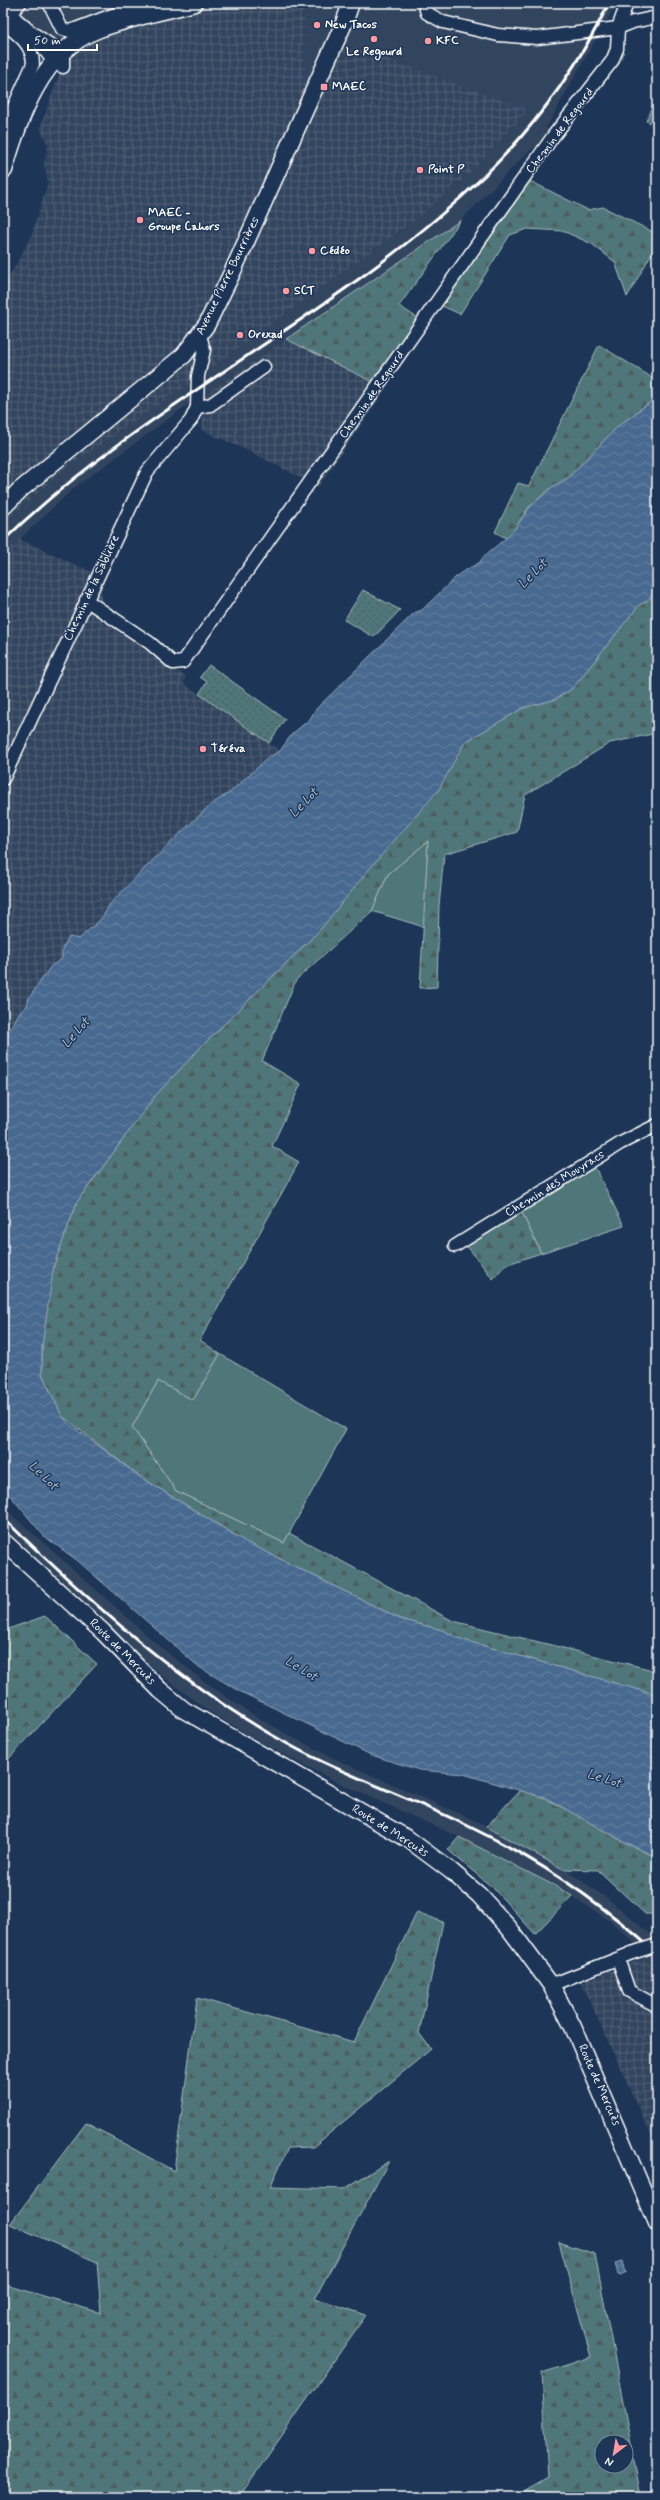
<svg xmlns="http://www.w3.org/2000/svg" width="660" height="2500" font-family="Mynerve,sans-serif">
  <defs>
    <pattern id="industrial-grid" width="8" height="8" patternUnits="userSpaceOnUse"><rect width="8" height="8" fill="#32455e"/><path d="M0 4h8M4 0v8" fill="none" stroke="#516176"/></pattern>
    <pattern id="forest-firs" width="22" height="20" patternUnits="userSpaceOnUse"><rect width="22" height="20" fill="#507679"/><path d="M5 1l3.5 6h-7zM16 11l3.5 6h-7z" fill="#4e5d5e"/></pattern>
    <pattern id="park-dots" width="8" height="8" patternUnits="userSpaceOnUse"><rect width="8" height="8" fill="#507679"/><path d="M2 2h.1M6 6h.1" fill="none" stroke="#4e5d5e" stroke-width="1.8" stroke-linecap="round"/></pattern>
    <pattern id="water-waves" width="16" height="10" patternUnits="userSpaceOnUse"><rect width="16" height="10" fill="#4a6b90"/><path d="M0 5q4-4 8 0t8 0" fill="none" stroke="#6581a1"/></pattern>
  </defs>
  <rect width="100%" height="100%" fill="#1d3557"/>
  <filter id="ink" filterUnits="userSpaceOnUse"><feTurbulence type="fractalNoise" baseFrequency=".025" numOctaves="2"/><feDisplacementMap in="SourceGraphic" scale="8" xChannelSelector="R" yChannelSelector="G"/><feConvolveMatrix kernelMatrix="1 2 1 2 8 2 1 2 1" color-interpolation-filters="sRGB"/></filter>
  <g filter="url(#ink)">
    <!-- built -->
    <g fill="#32455e">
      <path d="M3 3H155L151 13 66 55Z"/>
      <path d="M304 3H616L605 24 586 25 575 41 597 37 546 128 552 131 546 140 527 153 461 220 206 393 207 371 419 217 471 172 529 110 305 77Z"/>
      <path d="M191 381 190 403 74 488 3 555V523L68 467Z"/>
      <path d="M3 1507 157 1644 202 1680 247 1711 290 1736 335 1759 476 1821 526 1847 569 1872 608 1899 656 1939 638 1946 610 1921 559 1888 459 1837 341 1784 269 1747 210 1712 167 1680 3 1534Z"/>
      <path d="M657 1953V1970L644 1958Z"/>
    </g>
    <!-- industrial -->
    <g fill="url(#industrial-grid)">
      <path d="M205 3H304L305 77 348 45 529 110 471 172 419 217 207 371 68 467 3 523V275L8 279 31 237 48 182 44 164 48 145 40 128 66 55 122 20Z"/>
      <path d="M286 339 386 389 318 487 251 452 201 430 206 393Z"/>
      <path d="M19 539 105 578 101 591 103 602 97 612 186 677 183 683 280 751 269 757 229 793 213 803 144 869 110 904 102 918 79 939 69 937 62 949V959L51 966 29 998 27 1006 19 1013 3 1043V555Z"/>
      <path d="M644 1958 657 1970V2143L648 2129 581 1982Z"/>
    </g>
    <!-- grass -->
    <g fill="#507679" stroke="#a8babc">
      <path d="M657 97V125L646 121Z"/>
      <path d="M428 841 424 927 372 911 388 874Z"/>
      <path d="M594 1165 624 1226 541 1253 521 1211Z"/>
      <path d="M220 1354 346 1429 284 1543 176 1491 132 1427 158 1381 193 1400Z"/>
    </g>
    <!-- forest -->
    <g fill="url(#forest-firs)" stroke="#a8babc" fill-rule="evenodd">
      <path d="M530 181 588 210 603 207 657 234V244L627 297 615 262 592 244 563 231 527 229 510 235 460 314 442 306Z"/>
      <path d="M461 220 399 306 419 319 375 383 286 339Z"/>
      <path d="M599 345 648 375 657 383V397L618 426 568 478 552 487 529 507 514 530 506 538 495 532 518 483 529 486Z"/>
      <path d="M657 586V733L610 743 525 795 517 832 444 854 439 906 437 987 420 988 428 841 388 874 372 911 296 980 262 1061 301 1084 272 1146 299 1162 200 1340 220 1354 193 1400 158 1381 132 1427 176 1491 284 1543 289 1533 453 1621 657 1671V1695L460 1639 442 1630 400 1619 246 1542 139 1476 62 1416 42 1374V1346L49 1292 54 1265 77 1202 155 1096 201 1047 320 930 465 742 523 708 556 699 573 688 639 605C648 602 653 595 657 586Z"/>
      <path d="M521 1211 541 1253 505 1265 493 1279 467 1246Z"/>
      <path d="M45 1616 97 1664 3 1765V1626L8 1629Z"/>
      <path d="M520 1790C569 1804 609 1839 657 1857V1914H645L598 1870 563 1869 486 1827Z"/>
      <path d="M459 1837 559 1888 572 1896 535 1934 493 1888 448 1850Z"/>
      <path d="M417 1912 443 1922 419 2033 431 2049 313 2147 288 2148 270 2187 344 2189 389 2161 315 2298 366 2315 239 2497H3V2284L101 2313 97 2262 10 2224 86 2123 174 2171 197 1998 354 2042Z"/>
      <path d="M559 2242 595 2254 641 2497H515L548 2478 542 2373 591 2357ZM602 2442H626V2466H602Z"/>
    </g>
    <!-- park -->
    <g fill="url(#park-dots)" stroke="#a8babc">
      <path d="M363 590 400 610 374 637 344 620Z"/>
      <path d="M209 665 285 719 269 743 199 694 207 682 200 677Z"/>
    </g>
    <!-- water -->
    <g fill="url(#water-waves)" stroke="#92a6bc">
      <path d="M657 397V586C653 595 648 602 639 605L573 688 556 699 523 708 465 742 438 791 371 867 320 930 201 1047 155 1096 77 1202 54 1265 42 1346V1374L62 1416 69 1424 139 1476 246 1542 400 1619 442 1630 460 1639 657 1695V1857L628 1844 546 1798 463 1774 419 1770 371 1755 239 1691 199 1667 78 1561 44 1536 3 1487V1043L19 1013 27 1006 29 998 51 966 62 959V949L69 937 79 939 102 918 110 904 144 869 190 824 213 803 229 793 269 757 280 751 292 734 310 719 315 710 414 613 422 610 459 574 480 562 484 556 506 538 514 530 529 508 552 487 568 478 618 426Z"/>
      <path d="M622 2261 625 2273 621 2276 618 2275 615 2263Z"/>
    </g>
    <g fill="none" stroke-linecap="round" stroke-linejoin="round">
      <!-- minor casing -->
      <g stroke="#fff" stroke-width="15">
        <g id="minor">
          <path d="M49 3 62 29 70 31 144 3"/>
          <path d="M424 3 427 13 443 22 498 35 537 38 618 28 633 22 657 17"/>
          <path d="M3 8 31 32 54 62 63 67V53L31 32"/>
          <path d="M11 13 20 3"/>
          <path d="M3 131 33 64C33 46 20 36 6 25L14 16"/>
          <path d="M197 407 210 405 264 367"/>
          <path d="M86 600 150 643 173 663 183 662 554 135 612 61 617 49 618 28 627 3"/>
          <path d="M3 779 147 472 191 420 197 407 198 376 204 350 200 335"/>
          <path d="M455 1246 621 1143 657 1125"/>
          <path d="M618 1959 629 1991 657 2006"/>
          <path d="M551 1985 632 1953"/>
        </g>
      </g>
      <!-- major casing -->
      <g stroke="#fff" stroke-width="19">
        <g id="major">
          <path d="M4 170C19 118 41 52 97 30 128 18 162 12 194 3"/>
          <path d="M3 507 20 490 184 355 207 324 232 273 344 23 351 3"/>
          <path d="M3 1541 103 1632 160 1690 184 1710 408 1839 451 1871 479 1895 509 1928 551 1985 573 2027 657 2223"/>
        </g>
      </g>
      <!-- minor -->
      <use href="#minor" stroke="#1d3557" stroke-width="12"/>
      <!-- major -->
      <use href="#major" stroke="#1d3557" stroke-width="16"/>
      <!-- rail -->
      <g stroke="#fff" stroke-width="3">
        <path d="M3 541C148 400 339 316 484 176 535 127 578 66 609 3"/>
        <path d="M3 1518C89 1601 181 1685 286 1743 345 1776 410 1797 470 1827 539 1860 601 1902 657 1954"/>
      </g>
      <!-- minor-bridge casing -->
      <g stroke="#fff" stroke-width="15" stroke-linecap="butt">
        <path id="minor-bridge" d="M632 1953 657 1945"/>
      </g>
      <!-- minor-bridge -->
      <use href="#minor-bridge" stroke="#1d3557" stroke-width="12"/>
    </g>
  </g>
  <!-- markers -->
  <g fill="#ff9aa2" stroke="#1d3557" stroke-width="1.5">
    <circle cx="317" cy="25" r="4"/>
    <circle cx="374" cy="39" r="4"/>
    <circle cx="428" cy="41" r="4"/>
    <rect x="320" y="83" width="8" height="8" rx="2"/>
    <circle cx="420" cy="170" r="4"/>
    <circle cx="140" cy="220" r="4"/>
    <circle cx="312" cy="251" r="4"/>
    <circle cx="286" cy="291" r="4"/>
    <circle cx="240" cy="335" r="4"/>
    <circle cx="203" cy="749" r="4"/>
  </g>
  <g text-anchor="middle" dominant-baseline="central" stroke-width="3" stroke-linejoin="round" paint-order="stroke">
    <!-- poi labels -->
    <g font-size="12" font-weight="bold" fill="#fff" stroke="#1d3557" text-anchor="start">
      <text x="325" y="25">New Tacos</text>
      <text x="436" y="41">KFC</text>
      <text x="374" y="52" text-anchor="middle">Le Regourd</text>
      <text x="332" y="87">MAEC</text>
      <text x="428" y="170">Point P</text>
      <text x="148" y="213">MAEC -<tspan x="148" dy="14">Groupe Cahors</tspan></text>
      <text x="320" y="251">Cédéo</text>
      <text x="294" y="291">SCT</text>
      <text x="248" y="335">Orexad</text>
      <text x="211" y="749">Téréva</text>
    </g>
    <!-- street labels -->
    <g font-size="12" fill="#fff" stroke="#1d3557">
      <text transform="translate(560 131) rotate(-53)">Chemin de Regourd</text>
      <text transform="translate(228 276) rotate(-64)">Avenue Pierre Bourrières</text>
      <text transform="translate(372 395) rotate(-55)">Chemin de Regourd</text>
      <text transform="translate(92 588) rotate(-65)">Chemin de la Sablière</text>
      <text transform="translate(555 1184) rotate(-32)">Chemin des Mouyracs</text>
      <text transform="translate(122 1652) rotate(45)">Route de Mercuès</text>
      <text transform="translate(390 1831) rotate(32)">Route de Mercuès</text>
      <text transform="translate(599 2085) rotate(66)">Route de Mercuès</text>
    </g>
    <!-- water labels -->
    <g font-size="13" font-style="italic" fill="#b7c4d3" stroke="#1d3557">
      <text transform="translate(533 574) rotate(-45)">Le Lot</text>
      <text transform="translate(304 803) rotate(-45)">Le Lot</text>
      <text transform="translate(76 1033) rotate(-49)">Le Lot</text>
      <text transform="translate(43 1476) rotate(44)">Le Lot</text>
      <text transform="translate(301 1669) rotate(32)">Le Lot</text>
      <text transform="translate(604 1779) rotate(18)">Le Lot</text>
    </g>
  </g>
  <!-- margin -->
  <rect width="660" height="2500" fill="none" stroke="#1d3557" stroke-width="16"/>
  <rect x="8" y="8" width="644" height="2484" fill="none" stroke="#fff" stroke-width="1.5" filter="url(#ink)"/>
  <!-- north arrow -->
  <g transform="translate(614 2454) rotate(211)"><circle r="19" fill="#1d3557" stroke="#77869a"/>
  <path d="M0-3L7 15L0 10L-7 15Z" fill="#ff9aa2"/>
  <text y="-6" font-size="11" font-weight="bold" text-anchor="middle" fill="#ffffff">N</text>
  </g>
  <!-- scale -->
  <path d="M28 44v6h69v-6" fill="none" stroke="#ffffff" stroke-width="2"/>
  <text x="34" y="44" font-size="12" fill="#ffffff" stroke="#1d3557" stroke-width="3" paint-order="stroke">50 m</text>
</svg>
